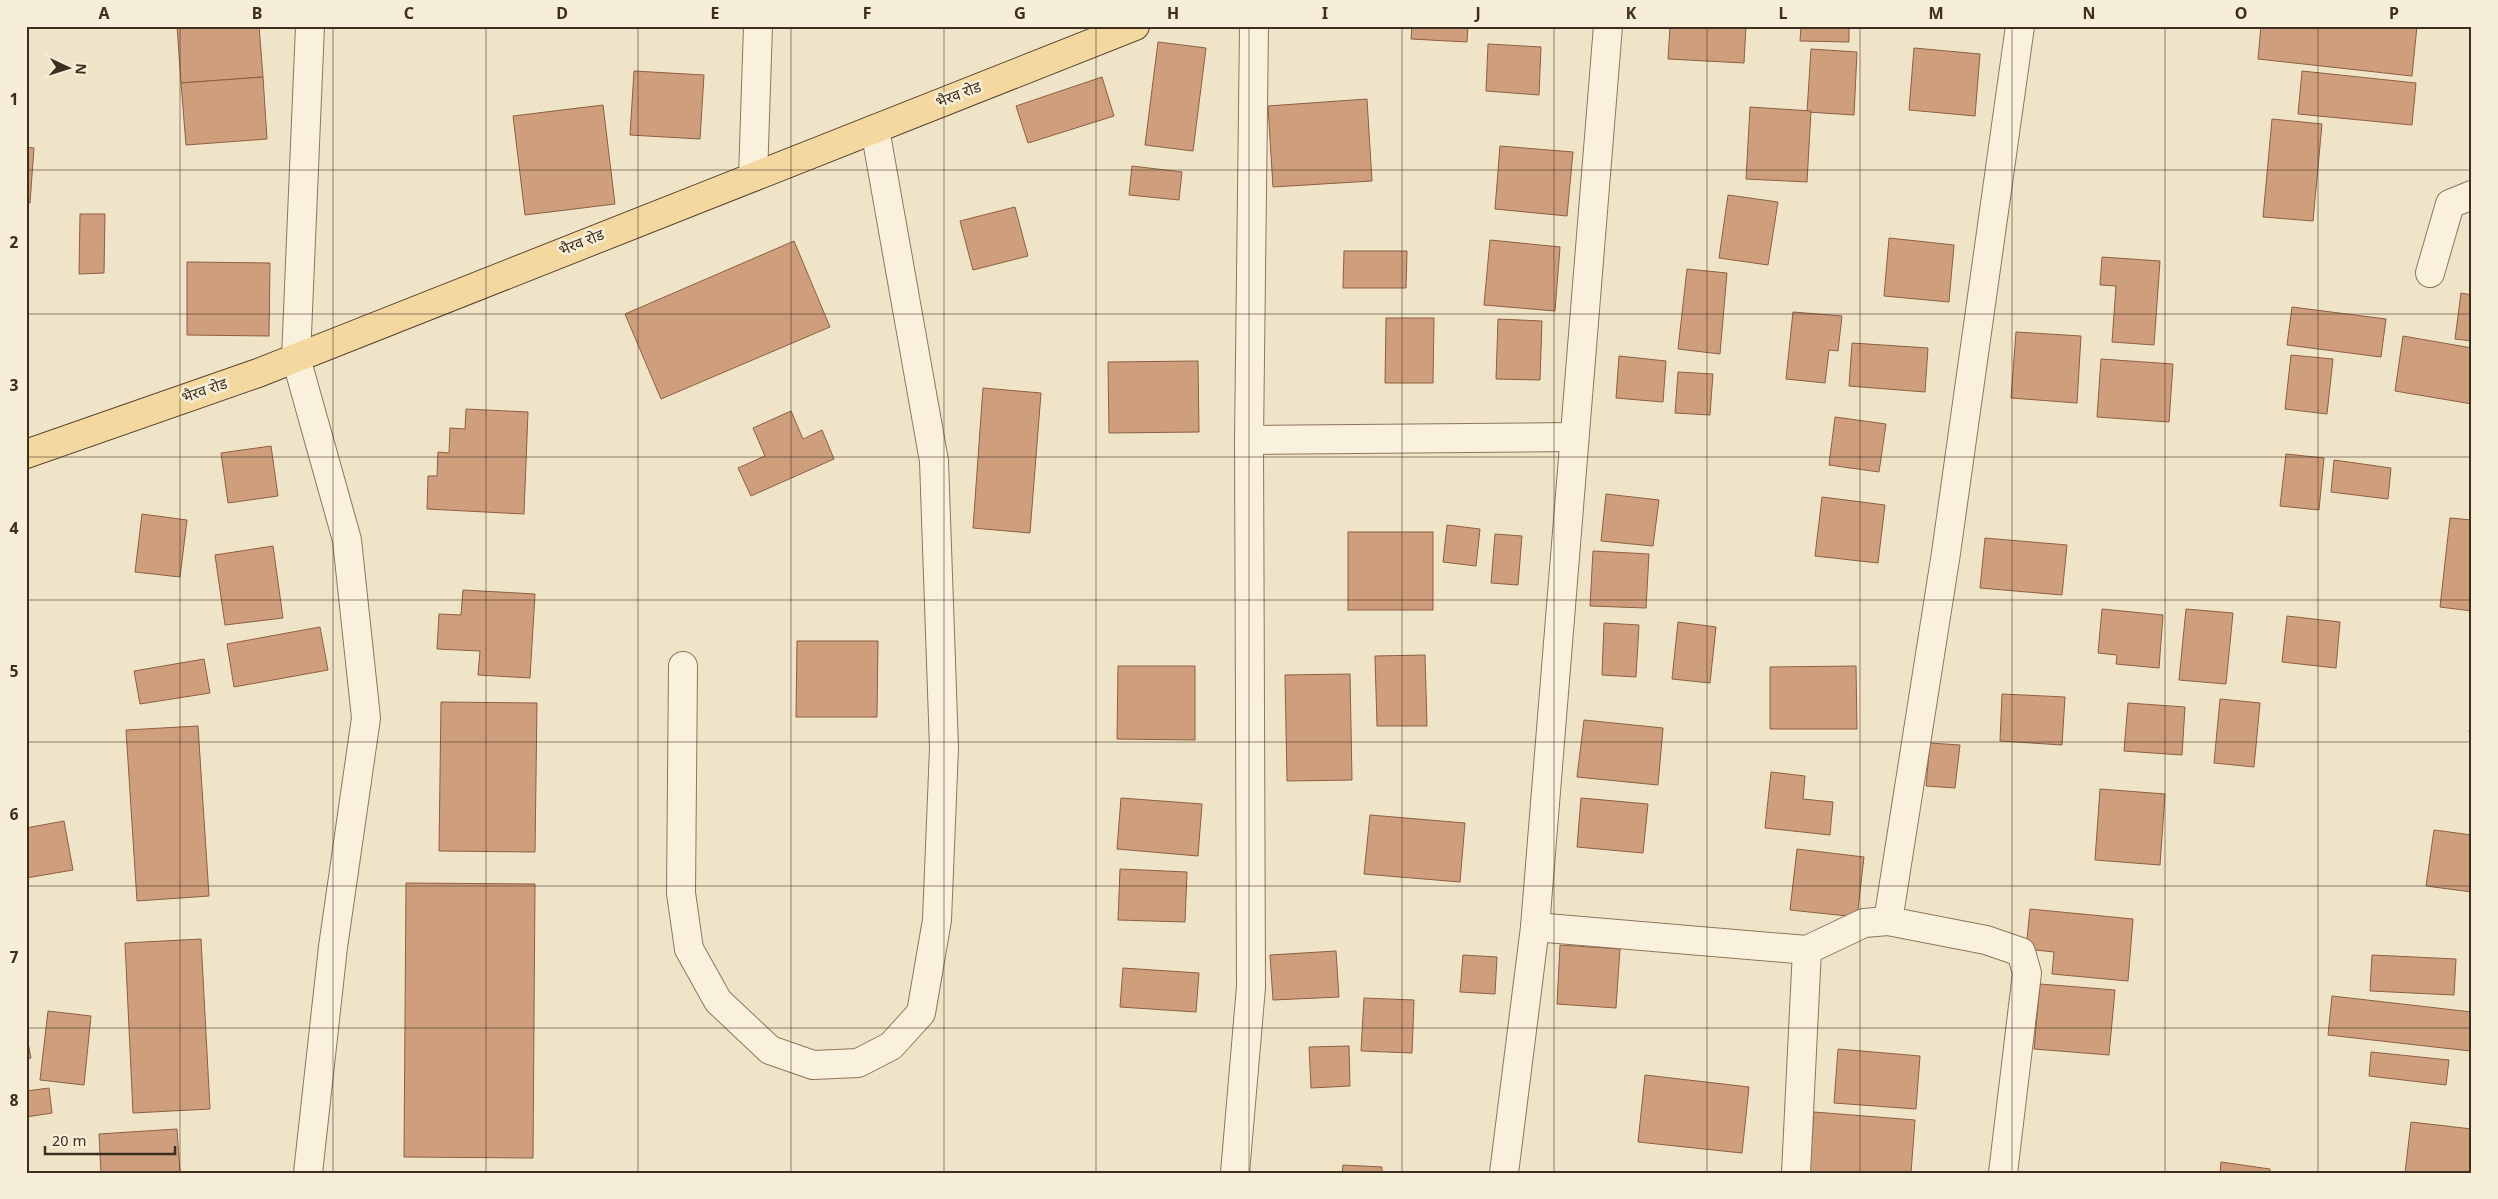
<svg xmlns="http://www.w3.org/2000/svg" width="2498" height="1199" font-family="Georgia,'Noto Sans Devanagari',serif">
  <rect width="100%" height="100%" fill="#f0e4c8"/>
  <!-- building -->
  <g fill="#cf9f7d" stroke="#8d5f41">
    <path d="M177 26H259L263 77 181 83Z"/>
    <path d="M1412 26H1468L1467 42 1411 39Z"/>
    <path d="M1670 26H1746L1744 63 1668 59Z"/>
    <path d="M1801 26H1849V42L1800 41Z"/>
    <path d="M2261 26H2417L2412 76 2258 59Z"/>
    <path d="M1158 42 1206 48 1193 151 1145 145Z"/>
    <path d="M1488 44 1541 47 1539 95 1486 91Z"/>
    <path d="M1914 48 1980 54 1975 116 1909 110Z"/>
    <path d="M1811 49 1857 52 1854 115 1807 112Z"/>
    <path d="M634 71 704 75 700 139 630 135Z"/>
    <path d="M2302 71 2416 83 2412 125 2298 114Z"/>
    <path d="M263 77 267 139 186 145 181 83Z"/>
    <path d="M1102 77 1114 116 1028 143 1016 106Z"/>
    <path d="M1367 99 1372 181 1273 187 1268 106Z"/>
    <path d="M603 105 615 204 525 215 513 116Z"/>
    <path d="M1750 107 1811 111 1807 182 1746 179Z"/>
    <path d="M2272 119 2322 124 2313 221 2263 217Z"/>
    <path d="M1500 146 1573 152 1567 216 1495 209Z"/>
    <path d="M26 147 34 148 30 203 26 202Z"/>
    <path d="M1132 166 1182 172 1179 200 1129 195Z"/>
    <path d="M1728 195 1778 202 1768 265 1719 258Z"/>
    <path d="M1015 207 1028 256 973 270 960 221Z"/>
    <path d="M80 214H105L104 273 79 274Z"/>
    <path d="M1889 238 1954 245 1949 302 1884 296Z"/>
    <path d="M1490 240 1560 247 1555 311 1484 305Z"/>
    <path d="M794 241 830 327 661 399 625 314Z"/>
    <path d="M1344 251H1407L1406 288H1343Z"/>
    <path d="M2102 257 2160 261 2154 345 2112 342 2116 286 2100 285Z"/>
    <path d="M187 262 270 263 269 336 187 335Z"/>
    <path d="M1687 269 1727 273 1720 354 1678 349Z"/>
    <path d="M2461 293 2472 295V341L2455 339Z"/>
    <path d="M2292 307 2386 319 2381 357 2287 345Z"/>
    <path d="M1793 312 1842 316 1838 351 1829 350 1825 383 1786 379Z"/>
    <path d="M1386 318H1434L1433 383H1385Z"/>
    <path d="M1498 319 1542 321 1540 380 1496 379Z"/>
    <path d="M2016 332 2081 336 2077 403 2011 398Z"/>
    <path d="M2403 336 2472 348V404L2395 391Z"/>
    <path d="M1852 343 1928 348 1925 392 1849 386Z"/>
    <path d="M2291 355 2333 359 2327 414 2285 409Z"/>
    <path d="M1619 356 1666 361 1663 402 1616 398Z"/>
    <path d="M2101 359 2173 364 2169 422 2097 417Z"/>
    <path d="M1198 361 1199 432 1109 433 1108 362Z"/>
    <path d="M1678 372 1713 374 1710 415 1675 413Z"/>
    <path d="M983 388 1041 393 1030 533 973 528Z"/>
    <path d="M466 409 528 412 524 514 427 509 428 476H437L438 452 449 453 450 428 465 429Z"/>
    <path d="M791 411 803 439 822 430 834 459 751 496 738 468 765 456 753 428Z"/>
    <path d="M1835 417 1886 424 1879 472 1829 465Z"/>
    <path d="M271 446 278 496 228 503 221 453Z"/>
    <path d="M2286 454 2324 458 2319 510 2280 506Z"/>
    <path d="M2334 460 2391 468 2388 499 2331 492Z"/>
    <path d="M1606 494 1659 500 1653 546 1601 541Z"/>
    <path d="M1822 497 1885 505 1878 563 1815 556Z"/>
    <path d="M142 514 187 520 180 577 135 572Z"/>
    <path d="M2450 518 2472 520V611L2440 607Z"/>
    <path d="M1447 525 1480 529 1476 566 1443 562Z"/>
    <rect x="1348" y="532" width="85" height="78"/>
    <path d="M1495 534 1522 536 1518 585 1491 583Z"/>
    <path d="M1985 538 2067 545 2062 595 1980 588Z"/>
    <path d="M273 546 283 618 225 625 215 555Z"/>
    <path d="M1593 551 1649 554 1646 608 1590 606Z"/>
    <path d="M463 590 535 594 530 678 478 675 480 651 437 649 439 614 461 615Z"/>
    <path d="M2102 609 2163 615 2159 668 2116 664 2117 655 2098 653Z"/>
    <path d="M2186 609 2233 613 2226 684 2179 680Z"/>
    <path d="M2287 616 2340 622 2336 668 2282 662Z"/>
    <path d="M1678 622 1716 627 1710 683 1672 679Z"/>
    <path d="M1604 623 1639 625 1636 677 1602 675Z"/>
    <path d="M320 627 328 670 234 687 227 644Z"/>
    <path d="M797 641H878L877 717H796Z"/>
    <path d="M1425 655 1427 726H1377L1375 656Z"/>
    <path d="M204 659 210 693 140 704 134 671Z"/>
    <path d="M1118 666H1195V740L1117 739Z"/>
    <path d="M1856 666 1857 729H1770V667Z"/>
    <path d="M1350 674 1352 780 1287 781 1285 675Z"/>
    <path d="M2002 694 2065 697 2062 745 2000 741Z"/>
    <path d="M2220 699 2260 703 2254 767 2214 763Z"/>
    <path d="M441 702 537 703 535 852 439 851Z"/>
    <path d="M2128 703 2185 707 2182 755 2124 751Z"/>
    <path d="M2472 714V732H2469Z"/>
    <path d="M1584 720 1663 728 1658 785 1577 777Z"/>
    <path d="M198 726 209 896 137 901 126 730Z"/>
    <path d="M1930 743 1960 745 1955 788 1926 786Z"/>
    <path d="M1771 772 1805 776 1803 799 1833 802 1830 835 1765 828Z"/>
    <path d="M2100 789 2165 794 2160 865 2095 860Z"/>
    <path d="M1121 798 1202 804 1198 856 1117 849Z"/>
    <path d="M1581 798 1648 804 1643 853 1577 847Z"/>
    <path d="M1370 815 1465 823 1460 882 1364 874Z"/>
    <path d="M64 821 73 870 26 878V828Z"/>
    <path d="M2434 830 2472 835V892L2426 886Z"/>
    <path d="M1797 849 1864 857 1857 917 1790 910Z"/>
    <path d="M1120 869 1187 872 1185 922 1118 920Z"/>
    <path d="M406 883 535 884 533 1158 404 1157Z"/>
    <path d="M2030 909 2133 919 2128 981 2052 974 2054 952 2026 949Z"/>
    <path d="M201 939 210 1109 133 1113 125 943Z"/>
    <path d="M1560 945 1620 949 1616 1008 1557 1004Z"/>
    <path d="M1336 951 1339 997 1273 1000 1270 955Z"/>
    <path d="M1463 955 1497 957 1495 994 1460 992Z"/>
    <path d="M2372 955 2456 959 2454 995 2370 991Z"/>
    <path d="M1123 968 1199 973 1196 1012 1120 1007Z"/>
    <path d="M2040 984 2115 990 2109 1055 2034 1049Z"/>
    <path d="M2332 996 2472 1012 2470 1051 2328 1035Z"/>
    <path d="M1364 998 1414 1000 1412 1053 1361 1051Z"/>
    <path d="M48 1011 91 1016 84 1085 40 1080Z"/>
    <path d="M26 1033 31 1058 26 1059Z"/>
    <path d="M1349 1046 1350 1086 1311 1088 1309 1047Z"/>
    <path d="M1838 1049 1920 1056 1916 1109 1834 1103Z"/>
    <path d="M2371 1052 2449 1060 2446 1085 2369 1076Z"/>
    <path d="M1645 1075 1749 1087 1742 1153 1638 1142Z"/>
    <path d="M49 1088 52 1113 26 1117V1091Z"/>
    <path d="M1814 1112 1915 1120 1911 1173H1809Z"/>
    <path d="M2411 1122 2472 1129V1173H2405Z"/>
    <path d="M177 1129 180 1173H101L99 1134Z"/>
    <path d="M2221 1162 2270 1169V1173H2220Z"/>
    <path d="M1343 1165 1382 1167V1173H1342Z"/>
  </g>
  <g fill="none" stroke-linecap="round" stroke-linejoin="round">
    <!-- minor casing -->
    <g stroke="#8d765c" stroke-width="30">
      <g id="minor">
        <path d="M753 177 758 26"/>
        <path d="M2430 273 2450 204 2472 195"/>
        <path d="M1249 440 1573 437"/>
        <path d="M683 666 681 893 689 949 718 1001 770 1050 813 1065 858 1063 891 1046 921 1013 937 920 944 748 934 461 875 129"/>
        <path d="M1535 927 1807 950"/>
        <path d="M308 1173 333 947 366 718 347 540 296 358 310 26"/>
        <path d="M1235 1173 1251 987 1249 440 1254 26"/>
        <path d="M1504 1173 1535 927 1608 26"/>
        <path d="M1796 1173 1807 950 1864 923 1888 921"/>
        <path d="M2003 1173 2027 973 2021 952 1986 940 1888 921 1946 553 2020 26"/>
      </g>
    </g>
    <!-- major casing -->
    <g stroke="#5b4430" stroke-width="30">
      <path id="major" d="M26 454 258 373 1135 26"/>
    </g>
    <!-- minor -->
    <use href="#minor" stroke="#faf1dc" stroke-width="28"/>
    <!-- major -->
    <use href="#major" stroke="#f3d9a0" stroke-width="28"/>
  </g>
  <!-- grid -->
  <path fill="none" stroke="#3d2e20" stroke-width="1" stroke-opacity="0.55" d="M180 26V1173M333 26V1173M486 26V1173M638 26V1173M791 26V1173M944 26V1173M1096 26V1173M1249 26V1173M1402 26V1173M1554 26V1173M1707 26V1173M1860 26V1173M2012 26V1173M2165 26V1173M2318 26V1173M26 170H2472M26 314H2472M26 457H2472M26 600H2472M26 742H2472M26 886H2472M26 1028H2472"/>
  <g text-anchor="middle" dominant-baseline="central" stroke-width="5" stroke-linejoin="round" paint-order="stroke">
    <!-- street labels -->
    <g font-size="15" fill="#3d2e20" stroke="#f7eed8">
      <text transform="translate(959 96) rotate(-21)">भैरव रोड</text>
      <text transform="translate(582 244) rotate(-22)">भैरव रोड</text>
      <text transform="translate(205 392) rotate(-19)">भैरव रोड</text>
    </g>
  </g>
  <!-- border -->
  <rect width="2498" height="1199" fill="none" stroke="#f7eed8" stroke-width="55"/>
  <!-- north arrow -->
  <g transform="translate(68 68) rotate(94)" stroke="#f7eed8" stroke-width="4" paint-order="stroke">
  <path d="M0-4L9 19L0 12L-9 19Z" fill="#3d2e20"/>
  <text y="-8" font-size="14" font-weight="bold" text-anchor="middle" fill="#3d2e20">N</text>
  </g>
  <!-- scale -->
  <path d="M45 1146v8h130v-8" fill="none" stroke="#3d2e20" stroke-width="2.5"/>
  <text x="52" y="1146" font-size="15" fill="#3d2e20" stroke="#f7eed8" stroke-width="4" paint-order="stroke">20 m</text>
  <rect x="28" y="28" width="2442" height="1144" fill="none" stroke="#3d2e20" stroke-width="2"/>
  <g font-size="16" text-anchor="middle" font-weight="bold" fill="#3d2e20">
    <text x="104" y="19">A</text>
    <text x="257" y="19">B</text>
    <text x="409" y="19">C</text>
    <text x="562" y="19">D</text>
    <text x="715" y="19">E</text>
    <text x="867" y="19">F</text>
    <text x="1020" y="19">G</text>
    <text x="1173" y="19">H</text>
    <text x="1325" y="19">I</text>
    <text x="1478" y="19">J</text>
    <text x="1631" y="19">K</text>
    <text x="1783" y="19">L</text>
    <text x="1936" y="19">M</text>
    <text x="2089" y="19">N</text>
    <text x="2241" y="19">O</text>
    <text x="2394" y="19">P</text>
    <text x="14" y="105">1</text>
    <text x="14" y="248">2</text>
    <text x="14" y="391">3</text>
    <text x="14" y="534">4</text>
    <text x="14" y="677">5</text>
    <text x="14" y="820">6</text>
    <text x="14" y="963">7</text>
    <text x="14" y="1106">8</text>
  </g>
</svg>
